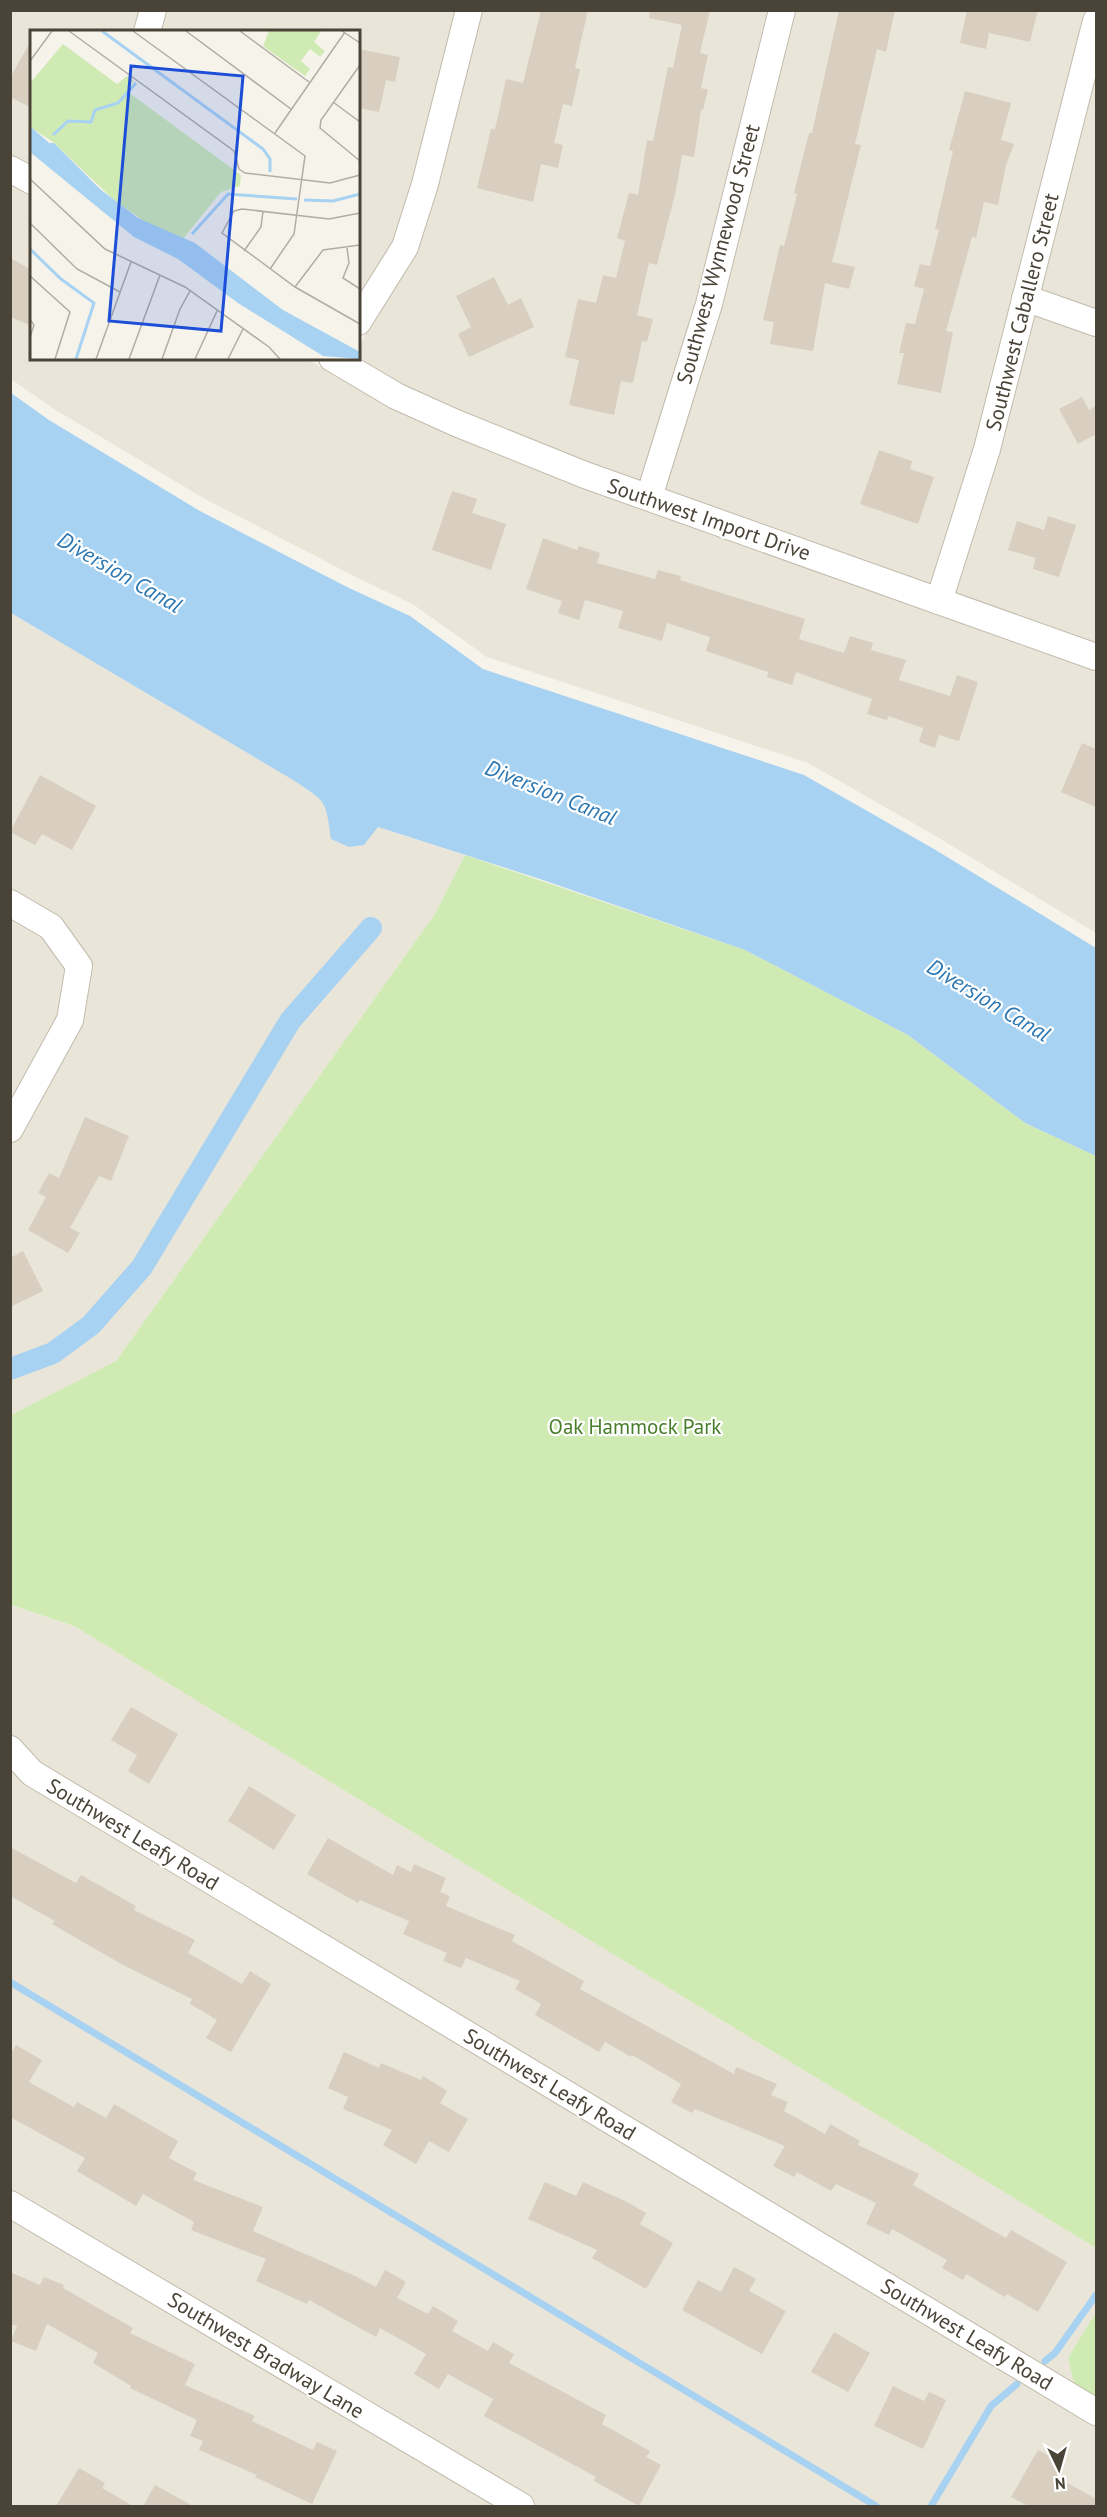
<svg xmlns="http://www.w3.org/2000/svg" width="1107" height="2517" font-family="'PT Sans',sans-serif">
  <rect width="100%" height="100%" fill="#f6f3eb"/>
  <!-- residential -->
  <g fill="#eae5d9">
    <path d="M11 11H141L135 31 32 32 31 167 11 155Z"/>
    <path d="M165 11H457L414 180 395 241 359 298 358 32H159Z"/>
    <path d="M481 11H770L719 208 699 300 642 481 588 464 459 411 401 385 356 359 358 358 359 347 377 312Z"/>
    <path d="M793 11H1087L976 445 931 585 664 489Z"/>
    <path d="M1096 68V309L1039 289Z"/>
    <path d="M10 183 31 195 32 358 307 359 391 407 452 435 581 487 1096 671V933L939 838 808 763 487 657 414 605 354 576 205 499 54 409 11 379Z"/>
    <path d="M1033 313 1096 336V644L953 593Z"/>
    <path d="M11 613 293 780 323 800 328 813 332 839 377 827 465 855 435 914 116 1361 11 1415Z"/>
    <path d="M10 1605 74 1626 1096 2248V2312L1068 2358 1075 2387 1096 2397V2506H11Z"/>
  </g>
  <!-- green -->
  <g fill="#d0eab4">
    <path d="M465 855 745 950 908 1035 1025 1123 1096 1156V2248L74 1626 11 1605V1415L116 1361 435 914Z"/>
    <path d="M1096 2312V2397L1075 2387 1068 2358Z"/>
  </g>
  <!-- water -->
  <path fill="#a8d2f2" d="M11 393 49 420 200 511 349 588 410 616 483 669 804 775 934 849 1096 948V1156L1025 1123 908 1035 745 950 537 878 378 827 364 845 349 847 331 839C326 799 326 802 293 780L11 613Z"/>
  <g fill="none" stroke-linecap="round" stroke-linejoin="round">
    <!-- stream -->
    <g stroke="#a8d2f2" stroke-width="7">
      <path d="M10 1982 876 2506"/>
      <path d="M1045 2361 1055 2353 1096 2295"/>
      <path d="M931 2506 991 2406 1017 2384"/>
    </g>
    <!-- canal -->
    <path stroke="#a8d2f2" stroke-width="22" d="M10 1369 53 1353 91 1325 142 1267 290 1021 371 928"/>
  </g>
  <!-- building -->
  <g fill="#d8cfc0">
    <path d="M541 10H588L575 68 580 69 572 106 563 104 554 143 563 145 558 168 541 164 533 202 477 188 491 129H495L506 79 523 83Z"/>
    <path d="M650 10H710L700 53 708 55 701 88 708 90 703 110H701L694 157 682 155 676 190 657 265 649 263 637 315 653 319 647 342 642 341 633 383 621 381 614 415 569 405 579 360 565 357 578 299 596 303 603 275 616 278 625 241 617 238 629 193 638 195 647 140 653 141 668 67 673 68 682 25 649 18Z"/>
    <path d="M839 10H895L886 52 877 49 855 144 861 145 832 262 855 267 849 289 825 283 813 351 770 344 774 322 763 320 780 245 784 246 797 194 794 193 809 133H812Z"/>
    <path d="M967 10H1038L1030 42 989 33 986 49 960 43Z"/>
    <path d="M32 39V108L10 97V78Z"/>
    <path d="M358 49 400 57 395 82 386 80 379 112 358 108Z"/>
    <path d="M965 91 1011 103 1001 140 1014 144 1006 165 998 205 984 202 976 238 972 237 946 331 953 332 941 393 897 384 904 353H899L906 323 915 324 924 289 914 286 920 264 930 266 939 230 935 229 953 151 949 150Z"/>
    <path d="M10 258 32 270V326L10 317Z"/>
    <path d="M494 277 508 305 521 298 534 327 469 357 458 334 471 327 456 296Z"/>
    <path d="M1082 397 1089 410 1096 406V434L1078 444 1059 409Z"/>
    <path d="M879 450 912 461 910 469 934 477 918 524 860 504Z"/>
    <path d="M452 491 477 499 472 513 506 524 491 570 432 550Z"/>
    <path d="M1048 516 1076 525 1059 577 1033 569 1036 558 1008 550 1017 521 1044 530Z"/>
    <path d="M543 538 577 550 579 546 600 553 597 563 655 579 658 570 681 576 680 580 805 619 799 639 844 653 850 636 873 643 871 650 906 660 899 680 950 696 957 675 978 682 959 741 939 735 935 748 919 742 923 728 888 716 887 720 867 714 872 699 796 672 792 685 767 677 768 672 706 651 710 637 667 623 662 641 618 628 623 611 585 600 579 620 558 613 562 601 526 589Z"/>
    <path d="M1082 743 1096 749V807L1061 792Z"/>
    <path d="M40 775 96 806 72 850 42 834 35 845 10 832Z"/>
    <path d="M85 1117 129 1136 111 1181 99 1176 70 1228 80 1233 68 1253 28 1230 46 1197 38 1193 49 1173 59 1178Z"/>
    <path d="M23 1251 43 1291 10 1307V1258Z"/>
    <path d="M131 1707 178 1734 149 1784 128 1771 137 1755 111 1740Z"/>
    <path d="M249 1786 296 1815 274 1850 228 1821Z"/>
    <path d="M328 1838 393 1875 397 1865 411 1872 414 1864 446 1878 440 1892 450 1896 446 1906 515 1935 512 1941 584 1981 580 1989 734 2074 736 2067 777 2084 771 2095 788 2102 784 2111 825 2134 830 2124 860 2141 858 2145 919 2174 913 2185 1006 2238 1011 2230 1067 2262 1038 2312 1007 2294 1005 2297 966 2274 963 2280 942 2268 947 2260 892 2229 889 2235 866 2224 876 2203 836 2184 831 2191 797 2172 794 2177 773 2166 785 2146 695 2109 692 2113 671 2102 681 2084 632 2055 631 2057 605 2042 599 2052 535 2015 541 2004 515 1989 520 1981 466 1958 461 1968 443 1961 447 1953 403 1934 409 1921 360 1900 358 1903 307 1874Z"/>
    <path d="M10 1847 76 1883 81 1875 136 1906 134 1910 195 1940 188 1953 242 1984 250 1971 271 1984 231 2052 206 2038 217 2020 190 2004 192 1999 123 1965 52 1924 55 1921 10 1896Z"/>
    <path d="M16 2045 42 2060 29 2082 74 2107 77 2102 106 2118 114 2104 178 2141 169 2158 197 2173 193 2180 263 2207 253 2231 353 2275 376 2287 385 2270 406 2282 397 2298 428 2314 433 2306 458 2321 452 2331 488 2351 493 2342 514 2354 509 2363 606 2415 602 2424 650 2451 646 2457 661 2465 639 2506 594 2481 596 2477 484 2416 493 2399 448 2374 439 2389 414 2374 426 2354 380 2328 376 2337 309 2300 307 2304 256 2281 266 2259 191 2230 194 2222 143 2194 136 2206 77 2171 85 2158 10 2117V2055Z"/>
    <path d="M344 2052 379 2068 381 2063 421 2080 423 2076 447 2091 440 2103 468 2119 449 2152 429 2141 416 2164 383 2145 392 2130 343 2109 348 2097 328 2088Z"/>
    <path d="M545 2182 576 2196 583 2182 627 2202 646 2213 640 2224 673 2243 646 2289 592 2258 597 2250 528 2219Z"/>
    <path d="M734 2267 756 2279 749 2291 786 2311 762 2354 682 2310 698 2280 721 2292Z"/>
    <path d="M10 2272 40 2285 44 2277 64 2285 63 2288 133 2328 130 2333 195 2364 185 2385 255 2416 252 2421 313 2450 317 2442 337 2451 312 2504 255 2477 257 2475 199 2450 203 2441 190 2436 197 2420 130 2388 131 2386 93 2363 98 2353 47 2324 36 2351 11 2341 17 2326 10 2324Z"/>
    <path d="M834 2332 870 2353 848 2392 811 2372Z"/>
    <path d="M893 2386 924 2401 929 2392 946 2400 923 2449 874 2426Z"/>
    <path d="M1038 2450 1064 2464 1057 2477 1096 2499V2506H1028L1011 2497Z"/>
    <path d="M79 2468 105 2483 102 2488 133 2506H56Z"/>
    <path d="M155 2485 193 2506H143Z"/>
  </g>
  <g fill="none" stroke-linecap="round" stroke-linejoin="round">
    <!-- minor casing -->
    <g stroke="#c1bbad" stroke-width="28">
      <g id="minor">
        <path d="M147 32 153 10"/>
        <path d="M10 169 32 181"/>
        <path d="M1025 298 1096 323"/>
        <path d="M358 322 405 247 425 184 469 10"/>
        <path d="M332 358 396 396 456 423 585 475 1096 657"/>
        <path d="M649 497 709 304 782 10"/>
        <path d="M939 601 987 449 1096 21"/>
        <path d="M10 903 51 927 79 966 70 1020 10 1129"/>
        <path d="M10 1749 32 1773 1096 2412"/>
        <path d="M10 2204 521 2506"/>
      </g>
    </g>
    <!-- minor -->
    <use href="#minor" stroke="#fff" stroke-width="26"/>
  </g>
  <g text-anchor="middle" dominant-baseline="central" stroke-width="4.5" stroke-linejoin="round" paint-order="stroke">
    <!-- street labels -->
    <g font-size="21" fill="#4a4438" stroke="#fff">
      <text transform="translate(718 254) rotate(-75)">Southwest Wynnewood Street</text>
      <text transform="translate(1022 312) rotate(-76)">Southwest Caballero Street</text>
      <text transform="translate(709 519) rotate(19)">Southwest Import Drive</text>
      <text transform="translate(133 1834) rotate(31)">Southwest Leafy Road</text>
      <text transform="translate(550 2084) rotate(31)">Southwest Leafy Road</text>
      <text transform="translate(967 2334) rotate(31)">Southwest Leafy Road</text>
      <text transform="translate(266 2355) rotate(31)">Southwest Bradway Lane</text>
    </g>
    <!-- park labels -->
    <g font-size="21" fill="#487e2a" stroke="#fff">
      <text x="635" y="1426">Oak Hammock Park</text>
    </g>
    <!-- water labels -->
    <g font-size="22" font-style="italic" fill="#2d77b1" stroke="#fff">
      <text transform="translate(120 572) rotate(30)">Diversion Canal</text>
      <text transform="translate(551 792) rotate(22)">Diversion Canal</text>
      <text transform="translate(989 1000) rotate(31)">Diversion Canal</text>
    </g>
  </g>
  <!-- overview -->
  <g transform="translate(30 30)">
    <rect width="330" height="330" fill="#f6f3eb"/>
    <path d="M239 1H291L284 12 295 21 290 27 280 19 271 31 280 39 275 46 233 16ZM33 14 87 54 97 46 103 50 98 62 211 145 210 156 191 162 152 210 124 198 84 170 23 112 0 97V53Z" fill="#d0eab4"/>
    <path d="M1 97 19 113H24L70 159 108 188 165 213 253 280 330 322V329L293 326 208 273 148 229 104 207 0 122Z" fill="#a8d2f2"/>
    <path fill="none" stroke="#a8d2f2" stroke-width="3" d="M72 1 233 119 240 129V142M23 105 38 91 61 92 65 80 88 73 106 53M274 170 303 171 330 164M162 204 198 164 267 169M0 219 31 249 64 273 46 329"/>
    <path fill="none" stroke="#b1ada3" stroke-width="1.5" d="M39 1 204 121 209 139 215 143 300 153 330 145M103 1 275 126 264 204 240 239M156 1 261 79M210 1 279 52M312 1 330 13M0 31 22 1M330 35 291 90 290 98 330 131M303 72 330 92M245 103 315 2M0 149 75 219 155 257 239 317 250 329M330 183 299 189 212 179 204 181 192 203 265 257 330 294M0 193 47 239 90 262M317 218 319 233 313 248 330 259M214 221 231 197 233 181M0 246 40 282 25 329M265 257 293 220 330 215M0 289 4 295 0 307M66 329 101 232M99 329 130 245M132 329 150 279 160 261M165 329 187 281M198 329 213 299"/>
    <path fill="#1d4ed8" fill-opacity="0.15" stroke="#1d4ed8" stroke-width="3" d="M101 36 213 46 191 301 79 291Z"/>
    <rect width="330" height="330" fill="none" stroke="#4a4438" stroke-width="3"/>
  </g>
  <!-- border -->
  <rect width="1107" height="2517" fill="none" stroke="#4a4438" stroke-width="24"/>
  <!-- north arrow -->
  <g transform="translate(1059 2469) rotate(175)" stroke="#ffffff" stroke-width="4.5" paint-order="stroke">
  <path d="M0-4.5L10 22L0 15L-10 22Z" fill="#4a4438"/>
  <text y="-9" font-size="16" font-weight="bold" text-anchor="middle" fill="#4a4438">N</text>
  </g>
</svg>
